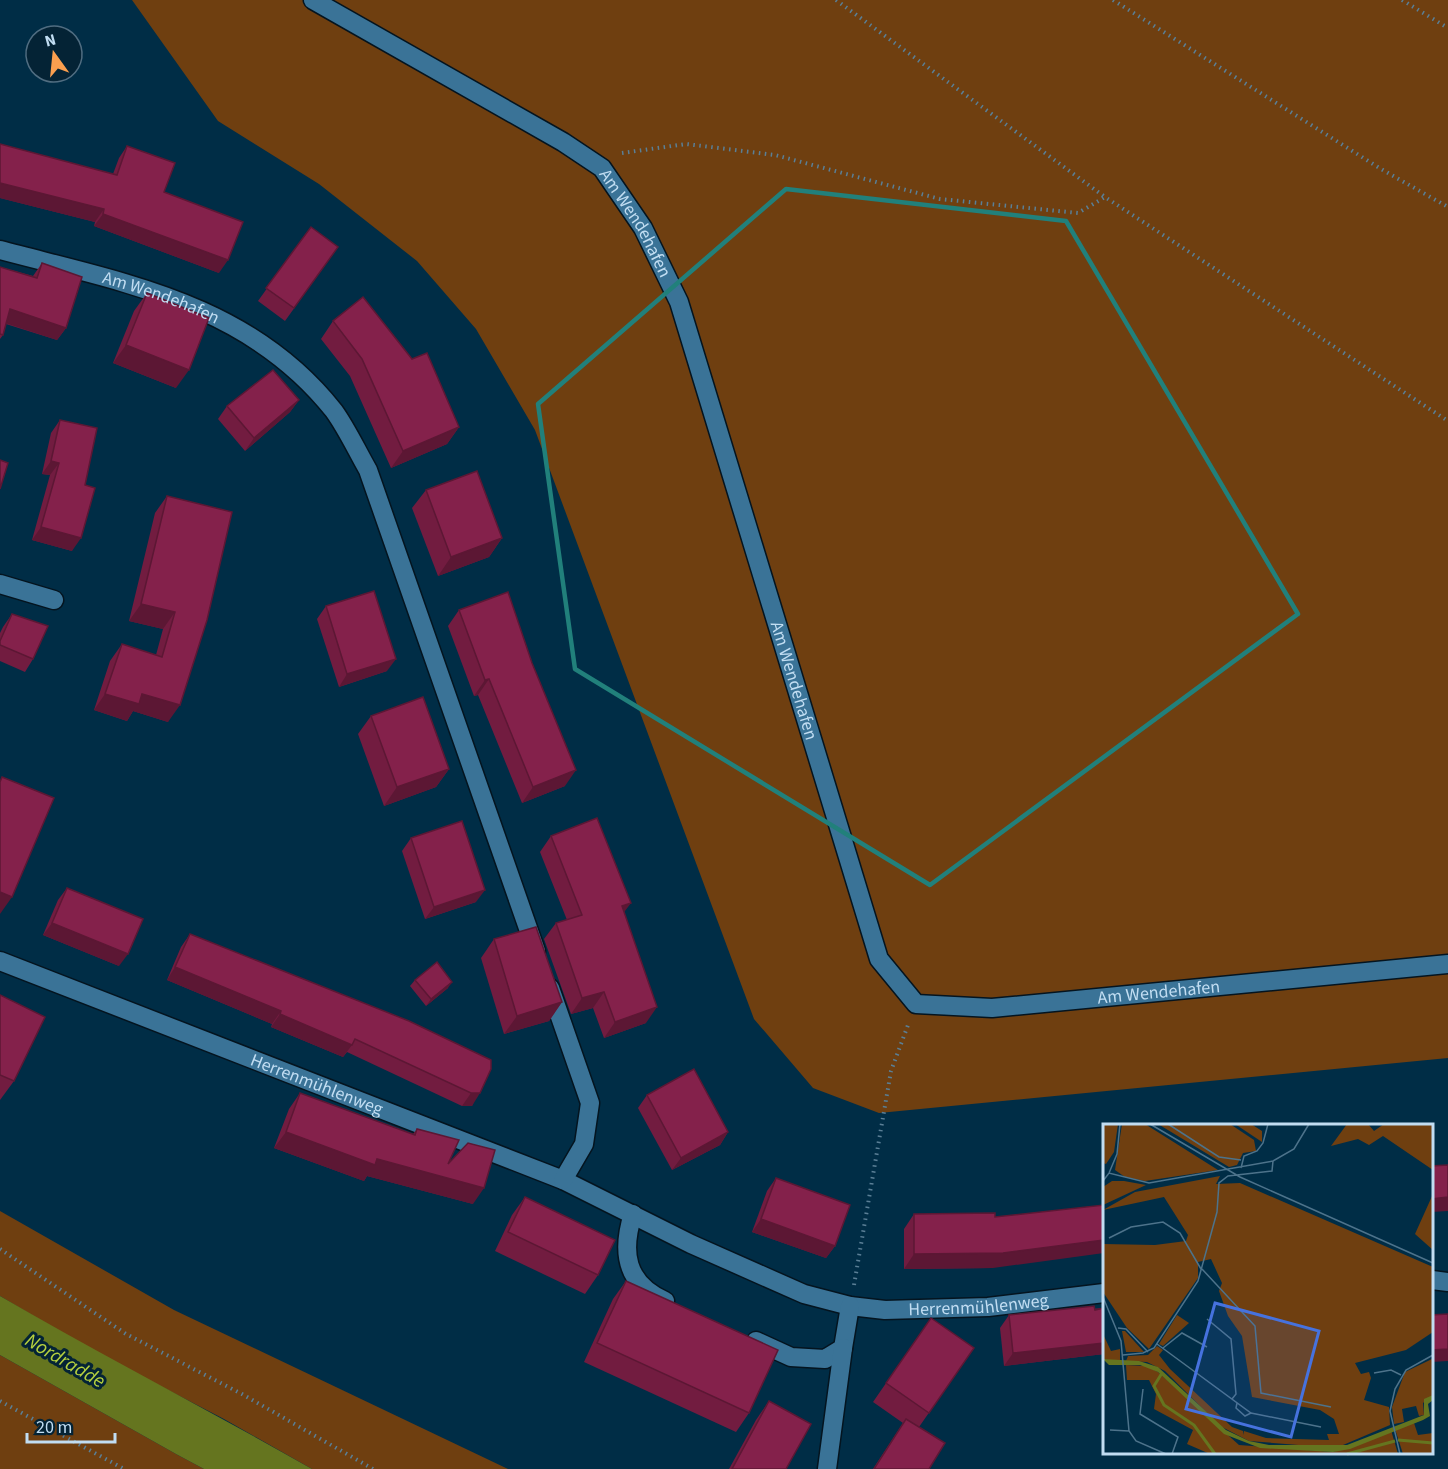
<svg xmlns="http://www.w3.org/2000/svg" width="1448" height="1469" font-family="'Source Sans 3',sans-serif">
  <rect width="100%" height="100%" fill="#002d46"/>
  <!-- green -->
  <g fill="#6f3f10">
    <path d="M132 0H1448V1058L879 1113 813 1088 754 1019 535 430 476 329 417 261 319 184 218 121Z"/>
    <path d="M0 1211 174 1310 508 1469H312L224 1419 89 1349 0 1296Z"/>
    <path d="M0 1355 176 1454 204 1469H0Z"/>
  </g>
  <!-- water -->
  <path fill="#65751f" d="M0 1296C103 1356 209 1410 312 1469H204L176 1454 0 1355Z"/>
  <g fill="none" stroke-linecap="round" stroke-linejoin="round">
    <!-- minor casing -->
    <g stroke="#04141f" stroke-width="21">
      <g id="minor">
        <path id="s1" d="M313 0 563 142 602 168 643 228 679 302 879 959 916 1004 992 1008 1448 964"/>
        <path id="s2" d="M0 250C124 283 249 303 334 411 347 429 357 451 368 470L536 951"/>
        <path d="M0 584 54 600"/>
        <path id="s3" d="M0 961 563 1180 691 1244 804 1294 850 1306 885 1310 988 1307 1104 1293"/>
        <path d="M550 988 590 1103 584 1144 563 1180"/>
        <path d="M633 1214C621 1252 625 1283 665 1301"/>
        <path d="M1432 1280 1448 1282"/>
        <path d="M756 1341 791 1357 825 1359 843 1348 850 1306"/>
        <path d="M827 1469 843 1348"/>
      </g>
    </g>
    <!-- path -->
    <g stroke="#5a7f96" stroke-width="4" stroke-dasharray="1.5 4.5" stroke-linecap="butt">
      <path d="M836 0 1105 197"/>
      <path d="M1113 0 1381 169 1448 207"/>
      <path d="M1402 0 1448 28"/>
      <path d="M622 153 686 144 775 155 940 199 1078 213 1105 197 1448 421"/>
      <path d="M0 1249 126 1334 242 1394 373 1469"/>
      <path d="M854 1285 891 1071 908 1025"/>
      <path d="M0 1401 124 1469"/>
    </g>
    <!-- minor -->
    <use href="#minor" stroke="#3a7397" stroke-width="18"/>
  </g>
  <!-- wall -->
  <g fill="#721c40">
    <path d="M0 144 113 174 119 158 127 146 164 192 219 273 94 226 95 222 0 198Z"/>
    <path d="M311 227 338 247 285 321 258 301Z"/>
    <path d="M42 263 66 328 57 340 6 324 3 335 0 339V267L33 276Z"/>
    <path d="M147 293 176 388 113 363 134 311Z"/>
    <path d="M333 321 459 427 447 444 391 468 350 376 321 339Z"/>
    <path d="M299 400 290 412 245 451 218 419 227 406Z"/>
    <path d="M60 420 85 485 72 551 32 540 50 475 42 474 51 433Z"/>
    <path d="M426 490 502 538 489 557 438 576 412 508Z"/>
    <path d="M167 496 232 512 168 722 133 711 127 721 94 710 110 661 122 644 156 655 163 629 129 621 155 513Z"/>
    <path d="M326 606 387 671 339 687 317 619Z"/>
    <path d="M459 610 565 786 522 803 478 695 474 696 448 626Z"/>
    <path d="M12 614 33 659 25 672 0 661V633L3 627Z"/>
    <path d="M371 716 449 769 436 787 384 806 358 734Z"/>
    <path d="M551 836 624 912 646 1023 604 1038 593 1008 571 1014 544 939 556 923 567 920 540 852Z"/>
    <path d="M411 838 476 902 425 919 402 851Z"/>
    <path d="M67 888 119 966 43 935 58 900Z"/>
    <path d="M190 934 491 1060 472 1106H462L347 1052 343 1057 271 1027 272 1024 167 980 181 947Z"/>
    <path d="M494 939 562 1002 549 1021 504 1034 481 958Z"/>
    <path d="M415 980 448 988 426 1006 410 986Z"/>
    <path d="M0 995 14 1081 0 1100Z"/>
    <path d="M300 1093 413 1134 417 1129 448 1164 473 1204 367 1176 364 1181 274 1148 289 1109Z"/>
    <path d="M647 1095 728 1132 720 1145 672 1170 638 1108Z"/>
    <path d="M776 1178 835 1246 826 1258 752 1232 767 1191Z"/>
    <path d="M525 1197 598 1275 585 1294 495 1251 512 1215Z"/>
    <path d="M914 1214 993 1268 904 1269V1229Z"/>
    <path d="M626 1281 749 1413 736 1432 584 1362 613 1299Z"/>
    <path d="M1104 1308V1354L1004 1366 1000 1328 1009 1315Z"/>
    <path d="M931 1318 974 1348 919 1427 929 1469H873L903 1423 873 1402Z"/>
    <path d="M769 1401 786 1469H729L756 1420Z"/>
  </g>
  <!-- shaded-wall -->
  <g fill="#5c1734">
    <path d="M0 183 104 209 95 222 0 198Z"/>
    <path d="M103 214 228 260 219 273 94 226Z"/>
    <path d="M10 309 66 328 57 340 2 322Z"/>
    <path d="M126 345 189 370 176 388 113 363Z"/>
    <path d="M299 400 290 412 245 451 254 438Z"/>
    <path d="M459 427 447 444 391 468 403 451Z"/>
    <path d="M51 461 59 463 50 475 42 474Z"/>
    <path d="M41 527 81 538 72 551 32 540Z"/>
    <path d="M502 538 489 557 438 576 451 557Z"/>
    <path d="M141 604 175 612 163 629 129 621Z"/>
    <path d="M396 659 387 671 339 687 347 674Z"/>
    <path d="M489 679 478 695 474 696 485 680Z"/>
    <path d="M105 694H142L180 705 168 722 133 711 127 721 94 710Z"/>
    <path d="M449 769 436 787 384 806 397 787Z"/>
    <path d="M576 770 565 786 522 803 533 787Z"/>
    <path d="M485 890 476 902 425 919 434 907Z"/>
    <path d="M0 892 12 897 0 914Z"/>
    <path d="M631 903 619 919 622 906Z"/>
    <path d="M52 923 128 954 119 966 43 935Z"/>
    <path d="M175 967 281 1011 272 1024 167 980Z"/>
    <path d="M452 982 448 988 426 1006 431 999Z"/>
    <path d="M604 992 593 1008 571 1014 582 998Z"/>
    <path d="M562 1002 549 1021 504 1034 517 1016Z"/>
    <path d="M657 1007 646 1023 604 1038 615 1022Z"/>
    <path d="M280 1014 352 1045 343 1057 271 1027Z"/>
    <path d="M471 1093H480L472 1106H462Z"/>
    <path d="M286 1132 377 1159 484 1188 473 1204 367 1176 364 1181 274 1148Z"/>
    <path d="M728 1132 720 1145 672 1170 681 1158Z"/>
    <path d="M1448 1197V1211L1431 1212V1199Z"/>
    <path d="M761 1219 835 1246 826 1258 752 1232Z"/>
    <path d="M1104 1240V1253L993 1268 904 1269 914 1254Z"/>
    <path d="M1104 1343V1354L1004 1366 1013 1353Z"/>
    <path d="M1448 1349V1361L1431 1362V1350Z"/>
  </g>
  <!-- building -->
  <g fill="#84214b" stroke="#5c1734" stroke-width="1.5">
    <path d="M0 144 117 175 127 146 175 163 164 192 243 222 228 260 103 214 104 209 0 183Z"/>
    <path d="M311 227 338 247 294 308 266 288Z"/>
    <path d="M42 263 82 277 66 328 10 309 3 335 0 334V267L37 278Z"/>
    <path d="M147 293 209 318 189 370 126 345Z"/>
    <path d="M363 297 412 359 427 353 459 427 403 451 362 359 333 321Z"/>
    <path d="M273 370 299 400 254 438 227 406Z"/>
    <path d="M60 420 97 428 85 485 95 488 81 538 41 527 59 463 51 461Z"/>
    <path d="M0 460 8 463 0 489Z"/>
    <path d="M477 471 502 538 451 557 426 490Z"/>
    <path d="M167 496 232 512 207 620 180 705 142 694 139 704 105 694 122 644 162 657 175 612 141 604Z"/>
    <path d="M374 591 396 659 347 674 326 606Z"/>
    <path d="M508 592 532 663 576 770 533 787 489 679 485 680 459 610Z"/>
    <path d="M12 614 48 626 33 659 0 645V641Z"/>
    <path d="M423 697 449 769 397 787 371 716Z"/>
    <path d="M2 777 54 798 12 897 0 892V782Z"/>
    <path d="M597 818 631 903 622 906 657 1007 615 1022 604 992 582 998 556 923 582 915 551 836Z"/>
    <path d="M462 821 485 890 434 907 411 838Z"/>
    <path d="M67 888 143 919 128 954 52 923Z"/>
    <path d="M536 927 562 1002 517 1016 494 939Z"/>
    <path d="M190 934 409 1021 491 1060V1069L480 1093H471L355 1039 352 1045 280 1014 281 1011 175 967Z"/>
    <path d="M437 962 452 982 431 999 415 980Z"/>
    <path d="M0 995 45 1017 14 1081 0 1075Z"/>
    <path d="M694 1069 728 1132 681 1158 647 1095Z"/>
    <path d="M300 1093 415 1135 417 1129 459 1140 448 1164 468 1143 495 1150 484 1188 377 1159 375 1165 286 1132Z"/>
    <path d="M1448 1165V1197L1431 1199V1166Z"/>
    <path d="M776 1178 850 1205 835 1246 761 1219Z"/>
    <path d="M525 1197 615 1240 598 1275 508 1232Z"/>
    <path d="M1104 1205V1240L1003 1253 914 1254V1214L995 1213V1217Z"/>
    <path d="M626 1281 778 1350 749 1413 597 1343Z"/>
    <path d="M1094 1306 1095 1310 1104 1308V1343L1013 1353 1009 1315Z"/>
    <path d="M1448 1314V1349L1431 1350V1315Z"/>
    <path d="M931 1318 974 1348 929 1413 886 1383Z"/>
    <path d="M769 1401 811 1424 786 1469H732Z"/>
    <path d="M906 1419 945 1443 929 1469H874Z"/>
  </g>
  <!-- marked area -->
  <path fill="none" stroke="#21807b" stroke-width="4.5" stroke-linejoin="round" d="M786 189 1066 221 1298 614 930 885 575 669 538 404Z"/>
  <g text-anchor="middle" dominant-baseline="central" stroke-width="6" stroke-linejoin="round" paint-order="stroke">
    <!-- street labels -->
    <g font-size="18" fill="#c1ddf2" stroke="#042335">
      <text stroke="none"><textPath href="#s1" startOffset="399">Am Wendehafen</textPath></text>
      <text stroke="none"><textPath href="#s2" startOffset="168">Am Wendehafen</textPath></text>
      <text stroke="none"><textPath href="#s1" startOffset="885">Am Wendehafen</textPath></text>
      <text stroke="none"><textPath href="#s1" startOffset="1478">Am Wendehafen</textPath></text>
      <text stroke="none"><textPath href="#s3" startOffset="340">Herrenmühlenweg</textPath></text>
      <text stroke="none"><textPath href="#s3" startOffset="1047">Herrenmühlenweg</textPath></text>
    </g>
    <!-- water labels -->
    <g font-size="20" font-style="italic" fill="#b5d03f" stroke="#042335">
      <text transform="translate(65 1361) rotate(30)">Nordradde</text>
    </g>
  </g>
  <!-- overview -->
  <g transform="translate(1103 1124)">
    <rect width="330" height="330" fill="#002d46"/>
    <path d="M0 0H15L11 28 3 40 0 39ZM19 0H42L115 46 42 57 22 53 12 46ZM55 0H127L151 16 153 27 140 29 134 41 126 43ZM132 0H148L159 7V18ZM244 0H265L271 7 281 0H330V46L280 12 266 21 255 15 228 22ZM117 52 113 60 137 59 330 143V208L303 226 252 239 258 250 266 248 268 254 261 276 286 283 287 301 233 324 146 317 117 302 62 247 44 238 23 237 25 232 45 231 54 222 60 226 56 231 67 245 129 303 140 307V311L141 307 163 314 226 316 224 310H236L231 295 217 286 149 273 139 212 125 192 116 167 119 159 108 135 95 138V154L46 225 24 204 0 168V120L52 121 83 117 85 111 61 73 0 86 32 68ZM9 57H21L43 61 0 81V63ZM330 70V126L312 110ZM74 191 86 199 60 222 56 220ZM19 207H22L41 228H23ZM0 210 8 227 17 225V238L0 235ZM329 235 330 271 320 279 321 291 316 292 313 282 299 285 301 298 291 300 289 283 302 248ZM23 241 43 242 55 248 136 321 230 328 288 306 295 330H107L84 320 90 306 51 285 53 270 46 256H24ZM311 299 315 311 330 309V330H300L292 305Z" fill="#6f3f10"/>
    <path d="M0 235 36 237 55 243 123 306 146 317 166 321H244L321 291V275L330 271V276L325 280 327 292 320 296 247 325 230 328 157 324 121 310 55 248 37 241H6Z" fill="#65751f"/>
    <path fill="none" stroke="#65751f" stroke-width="3" d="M59 249 51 262 61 281 91 301 112 330M295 316 330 319M244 330 292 317"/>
    <path fill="none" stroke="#4d738b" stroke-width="1.5" d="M47 0 137 53 330 139M65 0 116 33 138 36M138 44 141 32 154 27 160 19 165 0M6 49 14 30 17 0M0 57 6 49 46 59 170 37 191 25 206 0M6 114 28 103 60 98 77 109 98 145M99 145 152 202 158 269 228 283M0 173 18 217 26 307 33 317 63 330M104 195 128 215 133 270 129 275M15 204 23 205 45 228M54 220 148 289 218 303M60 224 79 209 104 223M20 231 40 229 51 224 95 157 114 88 116 59 125 52 169 47 170 37M271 249 288 246 298 251M40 265 37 290 75 313 69 330M134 279 133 284 142 292 148 289M7 306 26 307M297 330 287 287 292 265 303 246 330 231"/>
    <path fill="#4672de" fill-opacity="0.15" stroke="#4672de" stroke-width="3" d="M112 179 216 207 188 313 83 285Z"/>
    <rect width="330" height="330" fill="none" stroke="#c1ddf2" stroke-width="3"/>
  </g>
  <!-- north arrow -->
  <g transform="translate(54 54) rotate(345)"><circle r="28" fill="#042335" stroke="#506d81" stroke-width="1.5"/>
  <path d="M0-4.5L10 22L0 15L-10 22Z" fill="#fa9f4f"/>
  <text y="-9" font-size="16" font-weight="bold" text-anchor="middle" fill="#c1ddf2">N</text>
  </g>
  <!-- scale -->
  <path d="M27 1433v9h88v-9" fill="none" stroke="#c1ddf2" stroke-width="3"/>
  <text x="36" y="1433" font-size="18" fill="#c1ddf2" stroke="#042335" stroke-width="4.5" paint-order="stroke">20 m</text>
</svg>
